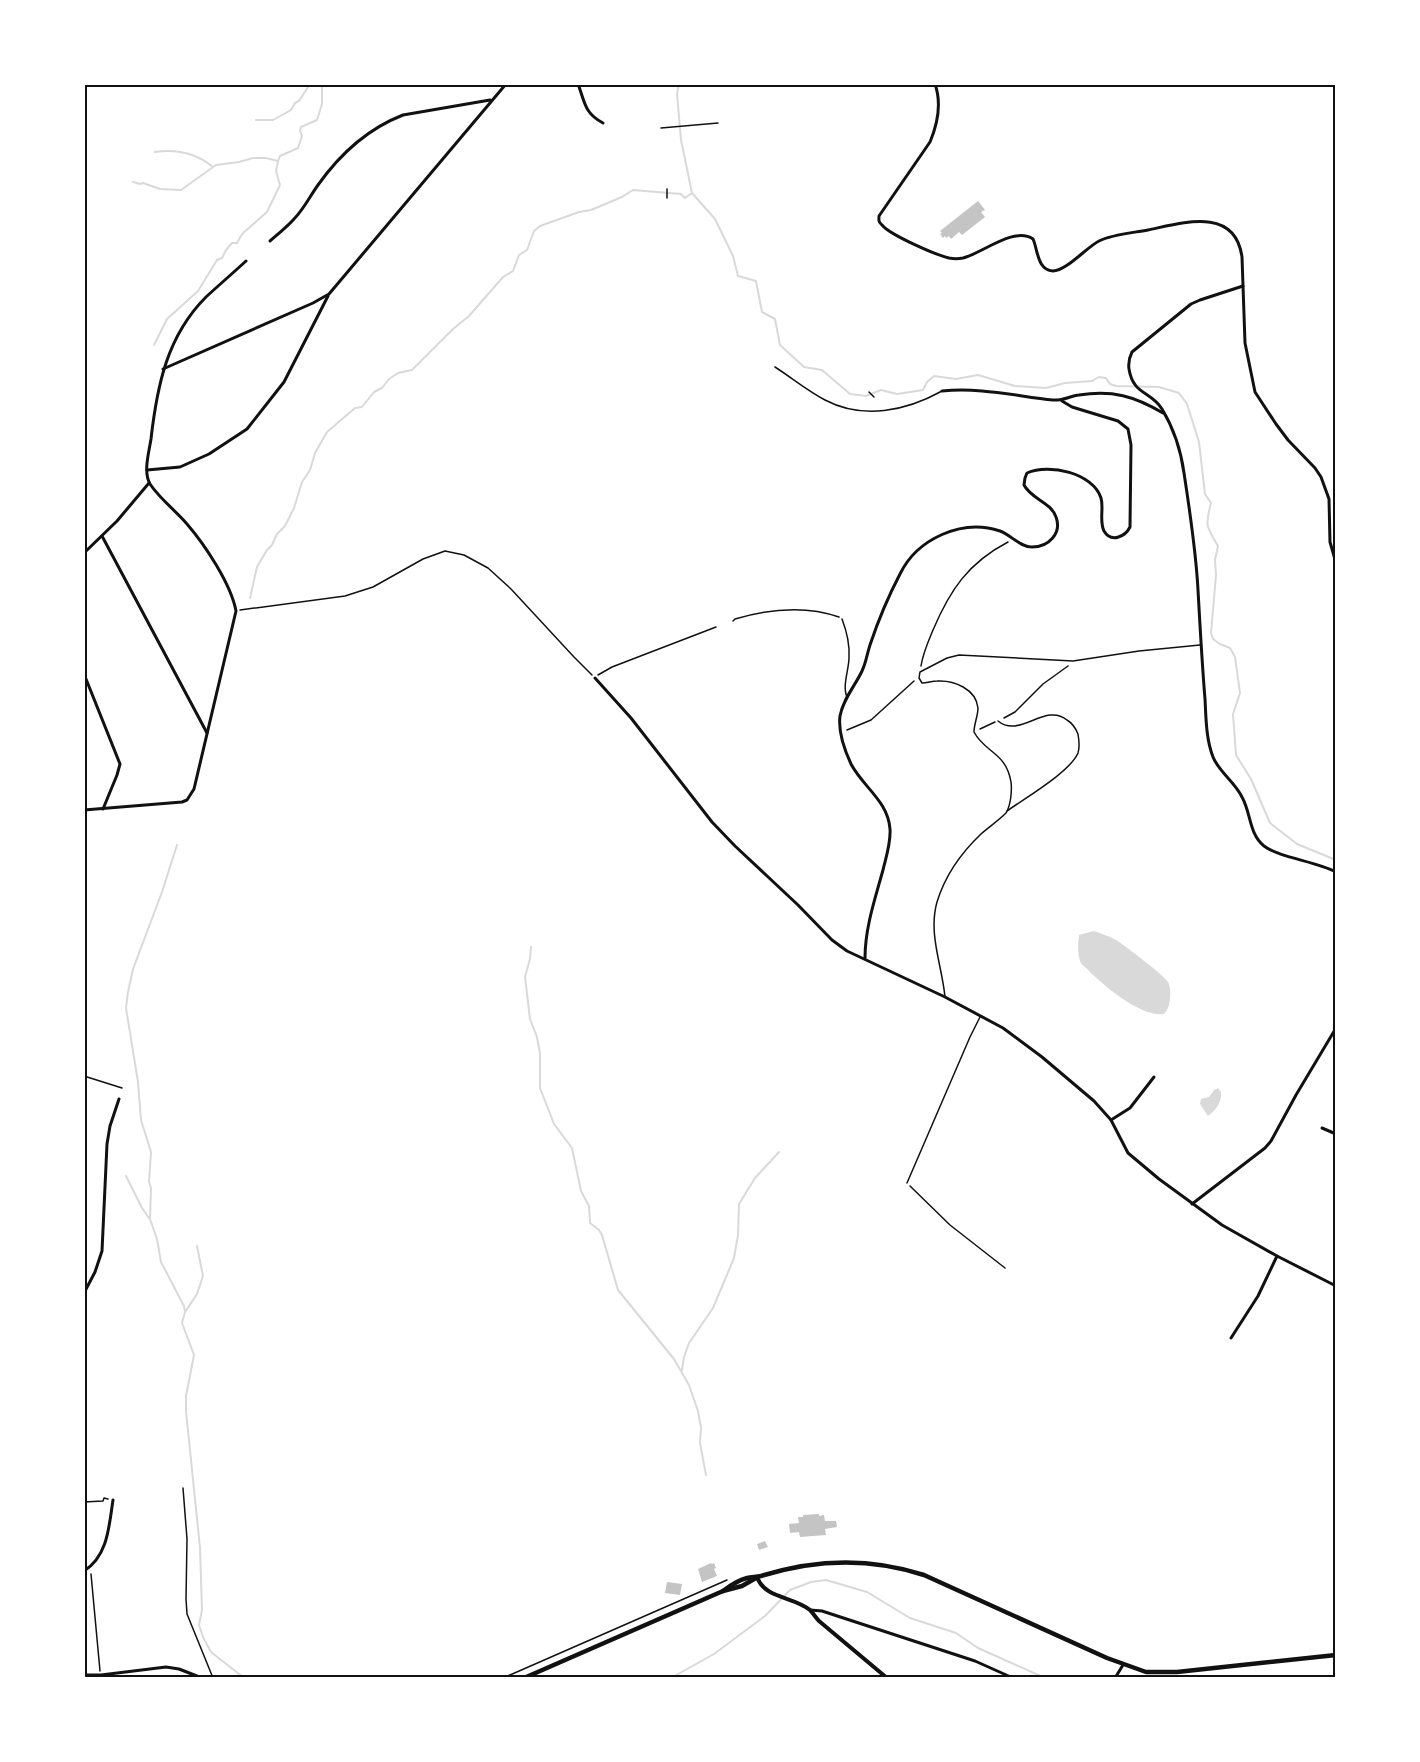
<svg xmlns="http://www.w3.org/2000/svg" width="1420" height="1762" font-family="Barlow,sans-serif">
  <rect width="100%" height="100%" fill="#fff"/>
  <!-- water -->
  <g fill="#d9d9d9">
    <path d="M1094 931C1102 934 1109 936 1116 940 1123 944 1166 977 1168 982 1172 990 1171 1008 1164 1014 1141 1017 1107 988 1091 973 1089 970 1083 966 1081 963 1077 955 1078 942 1079 935Z"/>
    <path d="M1218 1088 1221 1092C1222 1102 1216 1110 1208 1116L1200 1104 1201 1099 1209 1097 1214 1090Z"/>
  </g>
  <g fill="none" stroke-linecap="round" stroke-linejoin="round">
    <!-- stream -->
    <g stroke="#d9d9d9" stroke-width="2">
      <path d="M679 84 677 94 681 140 692 193 715 219 733 256 738 276 756 281 762 312 775 319 780 345 804 367 822 370 850 394 866 396 881 390 897 394 923 390 927 382 934 376 956 379 978 375 1015 386 1046 388 1065 383 1092 381 1099 377 1106 378 1110 384 1116 386 1159 387 1179 393 1187 404 1199 442 1205 494 1211 503C1205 526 1206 526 1218 546L1215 560 1216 575 1211 633 1213 639 1220 644 1230 648 1235 657 1240 693 1233 714 1236 755 1251 779 1270 823 1297 844 1336 860"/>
      <path d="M256 120H273L291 110 295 103 299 101 310 84"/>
      <path d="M155 152C176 149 196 153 213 167"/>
      <path d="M133 182 140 184 143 183 160 189 181 190 216 165 239 162 253 158H266L278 161"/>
      <path d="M154 345 167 319 198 291 217 260 222 258 226 250 232 243H237L242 234 267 212 280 185 276 171 278 161 280 156 298 148 302 136 300 131 301 127 317 120 322 104V84"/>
      <path d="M250 598 257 567 267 550 272 545 277 534 285 526 294 508 302 482 310 470 315 453 327 432 355 408 362 407 374 392 382 388 389 379 398 373 412 370 453 329 469 316 503 277 513 271 519 255 527 250 534 231 540 226 579 212 591 210 622 197 633 190 681 194 685 198 692 193"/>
      <path d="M177 845 162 892 133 969 128 992 126 1008 138 1082 141 1120 151 1152 149 1182 151 1188 150 1219 157 1239 161 1262 184 1306 185 1312 182 1323 194 1355 186 1396V1411L200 1548 202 1610 199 1625 203 1637 211 1652 244 1678"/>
      <path d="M531 947 530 959 525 977 530 1019 537 1037 540 1054V1088L554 1124 572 1148 581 1191 589 1206 590 1223 599 1230 602 1235 618 1290 674 1359 689 1385 698 1411 701 1428 700 1443 706 1475"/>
      <path d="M126 1176 142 1208 149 1218"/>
      <path d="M185 1312 197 1294 203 1276 197 1246"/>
      <path d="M682 1370 684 1357 689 1343 713 1308 734 1258 738 1235 739 1204 755 1178 779 1152"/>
      <path d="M671 1678 714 1654 765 1616 790 1590 811 1582 826 1580 867 1592 910 1618 956 1633 978 1648 1045 1678"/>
    </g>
  </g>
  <!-- building -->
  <g fill="#c4c4c4">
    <path d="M978 201 985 210 981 212 985 217 962 235 959 232 951 239 949 236 946 238 945 236 943 238 940 234 942 233 940 231Z"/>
    <path d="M819 1514V1516L824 1515 825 1521H836L837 1527 825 1529 826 1535 800 1537 799 1532 790 1533 789 1524 799 1523 798 1517H803V1515Z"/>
    <path d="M765 1541 768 1547 759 1550 757 1544Z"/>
    <path d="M711 1563 712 1564 714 1563 716 1568 714 1569 717 1576 702 1582 698 1569Z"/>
    <path d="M667 1582 682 1584 680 1595 665 1593Z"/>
  </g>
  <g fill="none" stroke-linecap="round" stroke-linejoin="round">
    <!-- path -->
    <g stroke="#111" stroke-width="1.5">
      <path d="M661 128 718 123"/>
      <path d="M667 189V198"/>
      <path d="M869 392 874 397"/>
      <path d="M240 610 345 596 373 587 423 559 445 551 464 555 488 568 511 589 574 657 592 675"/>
      <path d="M733 621 735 619C769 609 805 605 839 617"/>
      <path d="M921 666C923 653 928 642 933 630 950 590 968 563 1008 542"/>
      <path d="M598 675 612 667 716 627"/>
      <path d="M1004 718 1015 712 1043 684 1068 666"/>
      <path d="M980 729 995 722"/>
      <path d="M847 730 871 720 914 681"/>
      <path d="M84 1076 122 1088"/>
      <path d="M910 1186 950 1225 1005 1268"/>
      <path d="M84 1502 103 1501 104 1498 108 1499"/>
      <path d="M91 1574 100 1671"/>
      <path d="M503 1678 727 1580"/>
    </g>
    <!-- service -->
    <g stroke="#111" stroke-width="1.5">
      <path d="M775 367C792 378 808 391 825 400 863 420 906 411 942 391"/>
      <path d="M842 619C847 632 850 643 849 658 849 669 842 686 847 697"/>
      <path d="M998 721C1020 739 1045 702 1067 720 1072 723 1076 729 1078 734 1079 740 1080 747 1078 753 1070 772 1025 798 1007 811"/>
      <path d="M945 997C942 965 928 934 937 902 945 876 962 852 981 834 989 827 999 820 1006 813 1011 805 1012 790 1011 782 1006 752 985 753 974 732 974 724 978 716 978 708 976 689 954 680 937 681 932 681 927 683 922 683L919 678 920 672 947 658 959 655 1073 661 1139 651 1200 645"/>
      <path d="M907 1183 970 1037 980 1017"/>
      <path d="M183 1488 187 1539 186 1599 187 1614 213 1678"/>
    </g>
    <!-- minor -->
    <g stroke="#111" stroke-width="3">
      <path d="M578 84C585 102 584 113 603 123"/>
      <path d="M935 84C942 104 938 123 930 142L879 216C879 221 878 221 882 225 890 235 936 255 949 258 954 259 958 259 963 258 983 253 1014 226 1033 239 1038 250 1037 270 1053 271 1066 271 1087 247 1099 241 1113 234 1132 233 1148 230 1182 223 1235 206 1242 257L1245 343 1255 392 1276 424 1288 440 1315 468 1321 477 1329 499 1330 542 1336 563"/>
      <path d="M270 241C278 234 287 227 294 219 304 209 310 196 318 185 340 154 367 129 403 115L490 100"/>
      <path d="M1243 286 1200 300 1191 304 1132 352C1129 358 1128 362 1129 369 1133 395 1151 391 1162 409 1174 429 1181 451 1184 473 1190 512 1196 551 1198 590 1200 626 1202 663 1205 699 1206 718 1206 739 1213 757 1219 772 1235 782 1242 797 1251 813 1249 834 1264 846 1280 858 1315 861 1336 872"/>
      <path d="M163 369 313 303 329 294 506 84"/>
      <path d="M942 391C979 387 1016 396 1053 400 1063 401 1070 396 1079 395 1113 390 1134 396 1163 413"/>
      <path d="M147 470 180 467 209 454 247 429 284 382 328 296"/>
      <path d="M102 536 207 733"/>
      <path d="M84 553 117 521 149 483"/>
      <path d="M84 674 120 764 117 775 103 809"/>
      <path d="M595 678 631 718 712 822 735 846 798 905 832 940 847 951 945 997 1003 1028 1042 1057 1094 1101 1111 1120 1128 1153 1159 1179 1222 1225 1277 1256 1336 1286"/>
      <path d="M84 810 182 802 187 800 194 789 236 611C231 584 205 545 187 524 176 511 160 499 150 484 143 472 149 452 151 439 157 386 167 336 206 297 219 285 233 273 246 261"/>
      <path d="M865 958C865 928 875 899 883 870 886 857 891 843 890 829 888 801 863 787 851 764 844 749 838 732 840 716 843 699 855 686 862 671 866 663 867 654 870 645 878 621 888 597 900 574 917 539 962 518 1000 531 1011 535 1020 547 1032 547 1049 547 1062 533 1056 517 1051 502 1031 499 1024 485L1025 478 1027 473C1049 463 1093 473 1101 498 1104 508 1099 521 1104 531 1111 543 1125 537 1130 527L1131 445 1128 429 1118 421 1072 407 1062 401"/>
      <path d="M1111 1120 1130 1108 1154 1077"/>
      <path d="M1322 1128 1336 1134"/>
      <path d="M1192 1204 1265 1148 1271 1141 1296 1095 1336 1028"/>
      <path d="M84 1293 95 1272 102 1251 107 1144 110 1126 119 1099"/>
      <path d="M1231 1338 1258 1296 1277 1256"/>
      <path d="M84 1571C108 1556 109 1526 113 1500"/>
      <path d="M810 1610 822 1611 975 1661 1013 1678"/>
      <path d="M84 1675H101L166 1667 179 1669 202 1678"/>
      <path d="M1115 1678 1123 1665"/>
    </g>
    <!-- tertiary -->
    <path stroke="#111" stroke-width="4" d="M757 1577C765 1599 793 1596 810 1610 813 1613 816 1618 819 1621L887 1678"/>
    <!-- secondary -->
    <g stroke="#111" stroke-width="4.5">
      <path d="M723 1591C731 1585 738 1580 747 1578 752 1577 756 1577 761 1576 815 1559 869 1557 924 1575L1107 1658 1146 1672H1177L1336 1655"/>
      <path d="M524 1678 723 1591 742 1586 756 1578"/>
    </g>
  </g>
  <!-- border -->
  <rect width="1420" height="1762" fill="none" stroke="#ffffff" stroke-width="171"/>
  <rect x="86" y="86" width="1248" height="1590" fill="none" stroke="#111" stroke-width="2"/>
</svg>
